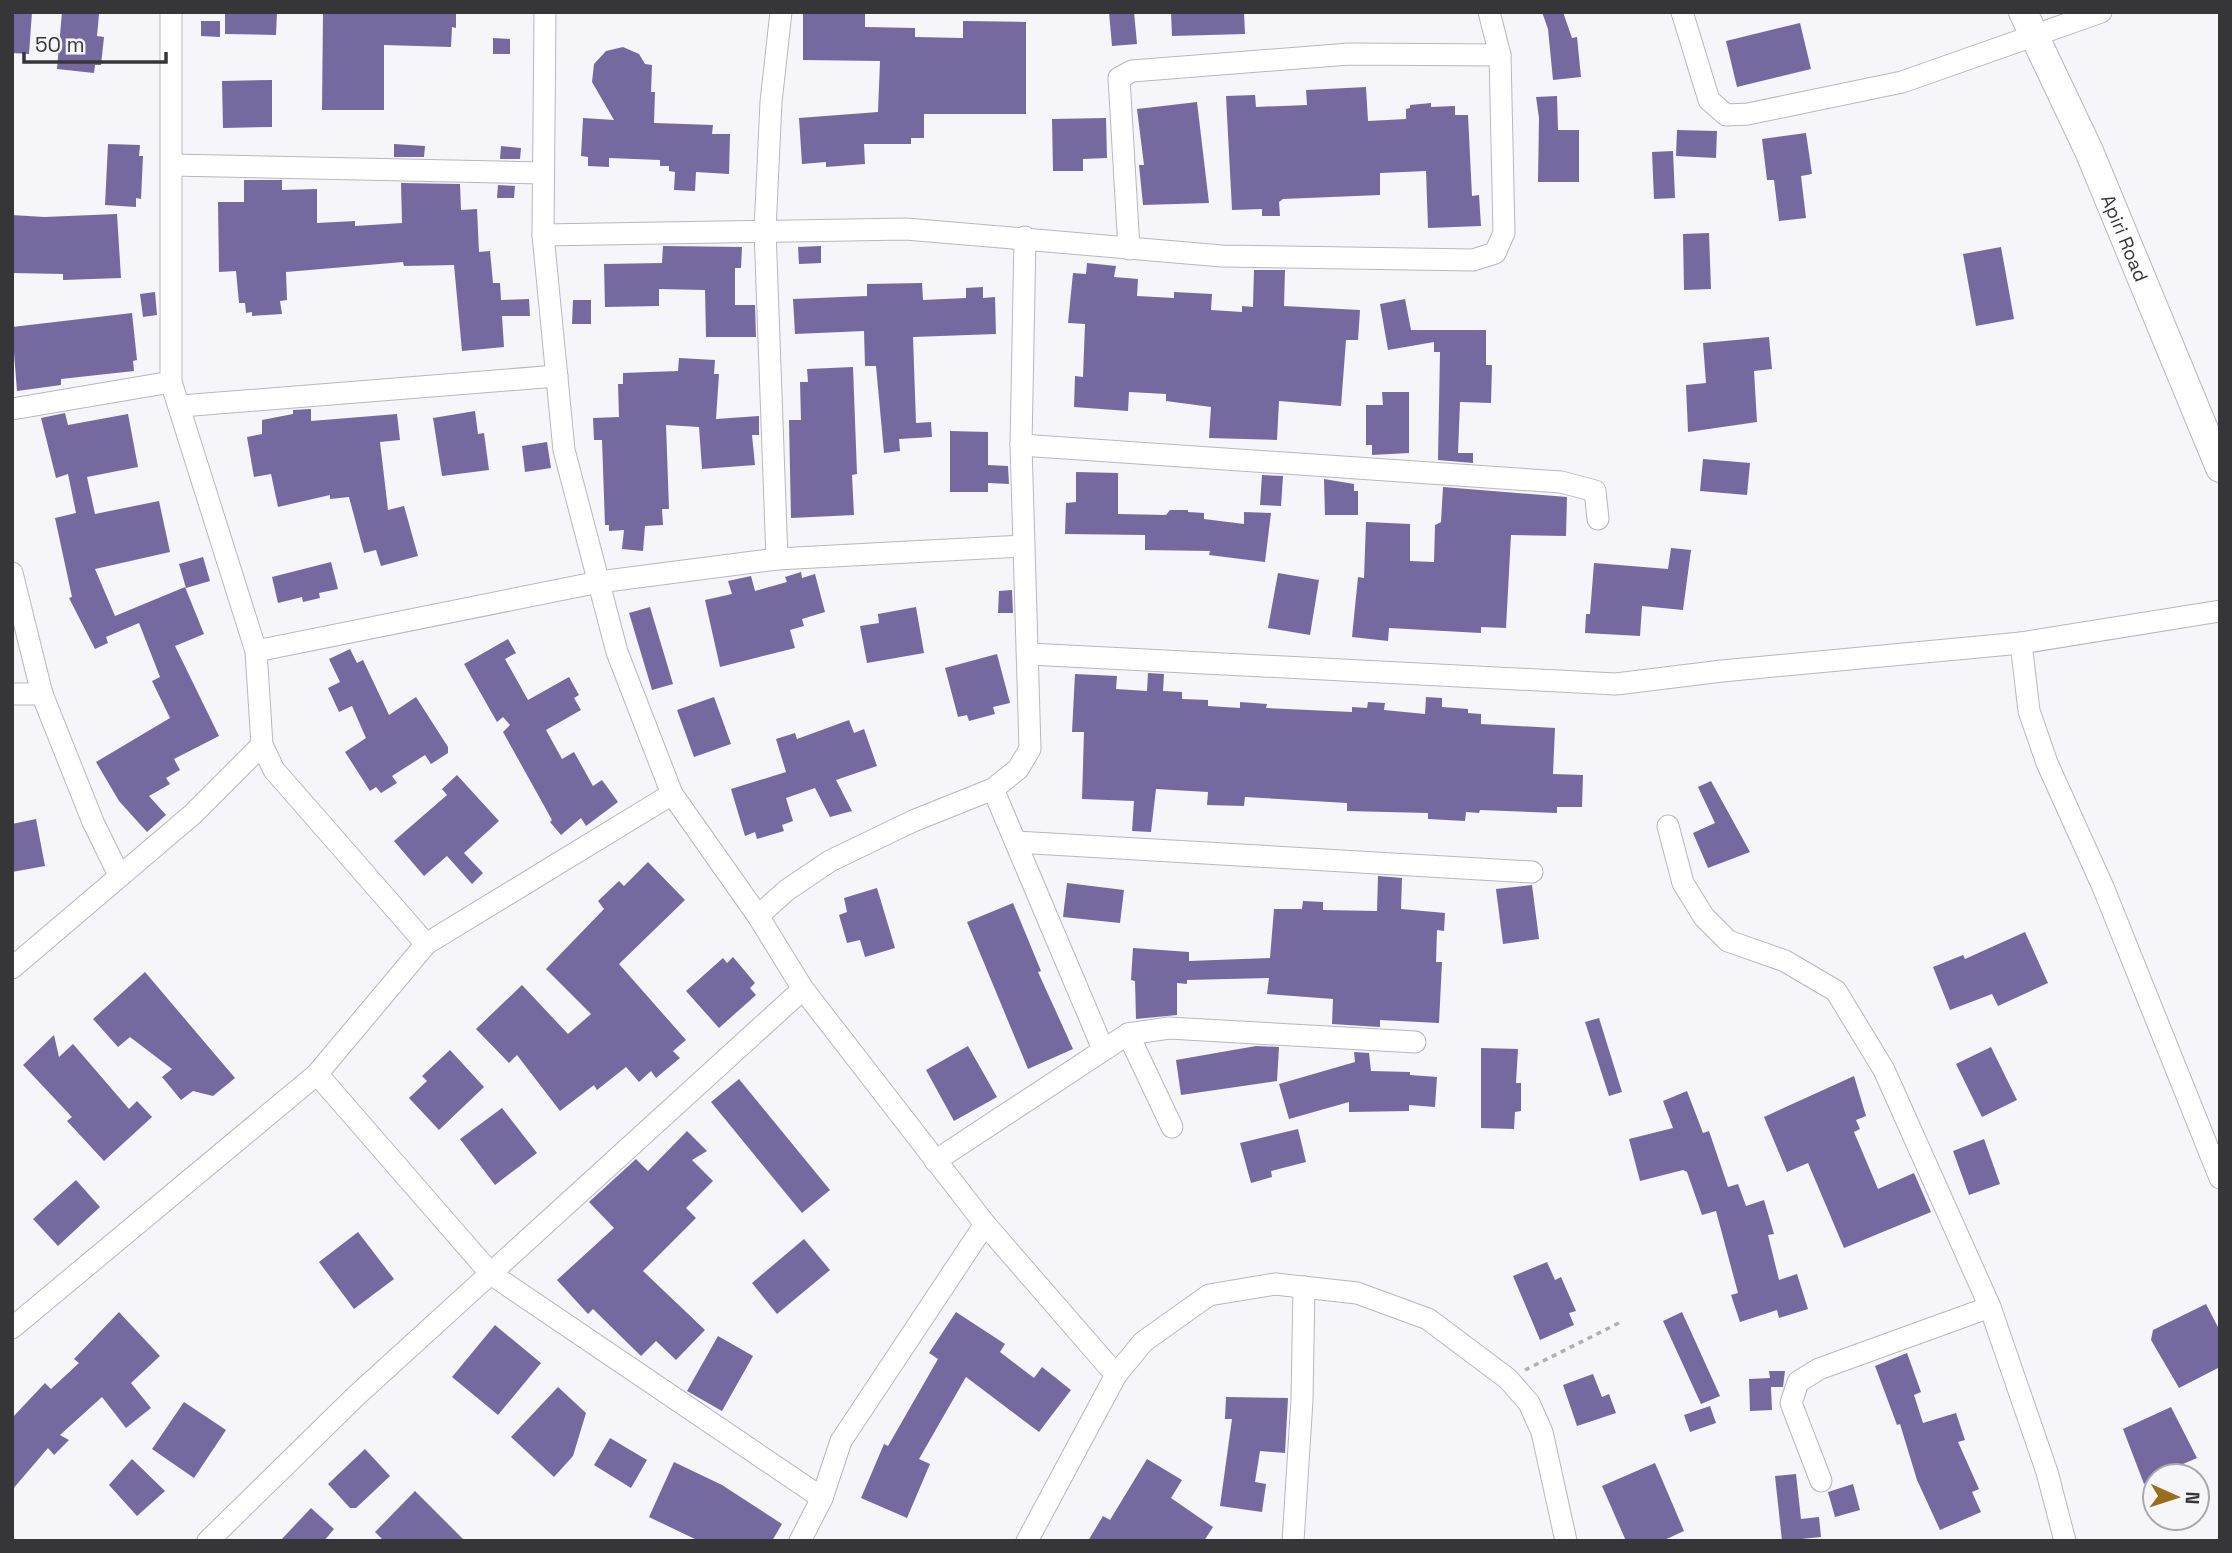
<svg xmlns="http://www.w3.org/2000/svg" width="2232" height="1553" font-family="'Space Grotesk',sans-serif">
  <rect width="100%" height="100%" fill="#f5f5fa"/>
  <!-- building -->
  <g fill="#756aa0">
    <path d="M12 12H32L29 54 12 53Z"/>
    <path d="M62 12 99 14 97 36 104 37 101 65H95L94 73 57 69Z"/>
    <path d="M225 12H277L276 35 225 34Z"/>
    <path d="M323 12H456V28L452 27 451 47 384 45V110H322Z"/>
    <path d="M803 12H865V27L915 28V37L963 38V21L1026 22V114H924V138H911V144H864L865 164 826 167V162L802 164 799 118 878 112 880 61 803 60Z"/>
    <path d="M1109 12H1134L1137 44 1112 46Z"/>
    <path d="M1171 12H1244L1245 34 1172 36Z"/>
    <path d="M1542 12H1563L1572 38 1577 37 1581 77 1553 80 1548 29Z"/>
    <path d="M201 21H220V37L201 36Z"/>
    <path d="M1800 23 1811 69 1737 87 1726 41Z"/>
    <path d="M493 38 510 39V54H493Z"/>
    <path d="M623 47 639 54 645 64 652 65 651 92H655L654 123 713 125 712 134H730L729 174 696 172 695 191 674 190 675 172 669 171V166H660V160L609 158V167L588 166V157L581 156 583 118 614 120 592 82 594 64 606 51Z"/>
    <path d="M272 80V127L223 128 222 81Z"/>
    <path d="M1366 87 1368 121 1406 119V109L1410 108V105L1431 103V107L1455 106V115H1468L1472 196 1479 195 1481 226 1428 228 1426 171 1380 173V195L1283 199 1279 202 1280 216H1262V209L1232 210 1226 96 1255 95 1256 107 1307 105 1306 90Z"/>
    <path d="M1557 96 1558 130H1579V182H1538L1539 118 1536 97Z"/>
    <path d="M1197 102 1209 203 1143 205 1139 165H1144L1137 109Z"/>
    <path d="M1106 118 1107 158 1083 159V171H1053L1052 119Z"/>
    <path d="M1677 130 1717 131 1716 158 1676 156Z"/>
    <path d="M1806 133 1812 174 1801 176 1806 218 1779 221 1774 180H1767L1762 139Z"/>
    <path d="M108 144 140 145 139 156H143L141 199 136 198V207L105 205Z"/>
    <path d="M394 144 425 146 424 157H394Z"/>
    <path d="M501 146 521 148 520 159H500Z"/>
    <path d="M1673 151 1675 198 1654 199 1652 152Z"/>
    <path d="M244 180H282V190L317 189V223L355 221V226L402 223 401 183 460 184 461 210 477 209 479 252 490 251 493 283H500L501 300 529 299 530 316H502L504 347 462 351 454 265 404 266 403 262 286 272 287 300 280 301 282 314 252 316V312L246 313 245 303H239L236 271 219 272 218 202H244Z"/>
    <path d="M498 185 515 186 514 198H497Z"/>
    <path d="M117 214 121 278 63 280V274L12 273V215L44 217Z"/>
    <path d="M1709 233 1711 289 1684 290 1683 234Z"/>
    <path d="M663 246 742 247 741 268H735V305H755L756 337H706L705 290 659 289V306L605 307 604 264 662 263Z"/>
    <path d="M821 246V263L799 264 798 247Z"/>
    <path d="M2001 247 2014 319 1976 326 1963 254Z"/>
    <path d="M1087 263 1116 266 1114 277 1138 279 1137 296 1174 298V292L1212 294 1211 310 1242 312V306L1253 307 1254 270H1285L1284 306 1360 310 1358 340H1346L1341 406 1279 401 1277 440 1209 438 1211 407 1166 401V394L1129 392 1128 411 1074 407 1075 376 1083 377 1085 324 1068 323 1073 273 1086 274Z"/>
    <path d="M922 283 923 300 966 298V288L983 287V298L995 297 996 334 913 337 916 423 931 422 932 437 899 439 900 451 884 453 876 366H865L864 331 795 334 793 299 867 296V284Z"/>
    <path d="M155 292 157 315 143 317 140 294Z"/>
    <path d="M1405 299 1411 330H1486V365H1492L1491 403 1460 402 1458 453H1473V463L1438 460 1440 352H1434V342L1388 350 1380 304Z"/>
    <path d="M573 300H591V324H572Z"/>
    <path d="M132 313 137 360 133 361 134 371 61 379V385L17 391 12 327Z"/>
    <path d="M1769 337 1772 369 1754 371 1757 422 1688 432 1686 385 1706 383 1703 343Z"/>
    <path d="M679 358 715 360 714 374H719L716 419 759 416V435H752L755 465 702 469 699 427 666 425 669 509H662L663 525 645 526 643 551 622 549 624 530 609 531V525H605L602 440H594L593 418 619 417 618 384H623V373L678 371Z"/>
    <path d="M853 367 857 474 852 475 854 515 791 518 789 420H801L800 382H808L807 369Z"/>
    <path d="M1382 392H1409V453L1372 455V445H1366V405H1383Z"/>
    <path d="M311 409V421L397 414 400 440 380 442 388 510 404 506 418 556 381 566 376 550 364 553 349 497 330 499V495L278 507 271 474 254 477 247 437 262 434V420L293 414V410Z"/>
    <path d="M475 411 478 434 484 433 489 470 442 476 433 418Z"/>
    <path d="M65 413 68 425 128 414 138 467 87 477 95 514 159 501 170 552 95 569 115 616 185 587 204 634 175 646 219 736 174 759 180 770 166 778 170 784 149 796 166 815 147 832 119 801 96 762 170 718 152 681 160 677 139 623 106 637 108 643 95 649 69 598 72 597 55 518 76 513 68 474 56 478 41 418Z"/>
    <path d="M950 431 988 432V465L1008 466 1009 484 988 483V492H950Z"/>
    <path d="M547 442 551 468 525 472 522 446Z"/>
    <path d="M1703 459 1750 463 1747 495 1700 491Z"/>
    <path d="M1076 472 1118 473V514L1166 515 1170 510H1188V512L1204 513V519L1244 524V512L1271 513 1265 562 1209 555 1210 551 1145 550V535L1065 534 1066 503 1076 502Z"/>
    <path d="M1262 475 1283 476 1281 506 1260 505Z"/>
    <path d="M1324 479 1354 484V491H1358V515H1325Z"/>
    <path d="M1443 487 1567 497 1566 536 1511 535 1506 628 1481 627V633L1389 628 1388 641 1352 637 1358 577 1364 578 1366 522 1410 524V561L1434 562 1435 525 1441 522Z"/>
    <path d="M1671 548 1691 550 1683 610 1642 606 1640 636 1585 633 1586 614H1590L1594 563 1668 569Z"/>
    <path d="M203 557 210 581 186 588 179 564Z"/>
    <path d="M331 562 338 589 319 593 320 598 303 602 302 597 278 603 272 577Z"/>
    <path d="M801 572 802 578 815 574 825 612 802 619 804 626 790 630 795 648 720 667 705 600 732 594 728 581 751 576 755 591 787 582 785 577Z"/>
    <path d="M1278 573 1319 580 1310 635 1268 628Z"/>
    <path d="M1012 590 1013 613H998L999 591Z"/>
    <path d="M650 607 673 684 652 690 629 613Z"/>
    <path d="M916 607 924 653 867 663 860 626 879 623 878 614Z"/>
    <path d="M508 639 516 653 505 659 528 700 569 677 579 695 574 698 581 710 546 730 562 759 574 752 593 786 602 780 618 802 586 826 581 818 561 835 550 822 552 820 503 732 510 725 503 717 497 722 464 664Z"/>
    <path d="M350 649 357 663 363 660 389 715 416 697 448 747V753L431 764 425 755 392 776 397 783 381 793 376 787 370 791 345 752 366 738 352 706 339 712 328 688 340 682 329 659Z"/>
    <path d="M997 654 1010 703 993 707 995 714 969 721 967 715 958 717 945 668Z"/>
    <path d="M1148 673 1164 674 1163 691 1182 692V699L1208 700V706L1240 708V702L1267 704 1266 708 1352 712V707L1367 708 1368 702 1385 703 1384 710 1425 714 1426 697 1442 698V707L1468 709V713L1481 714V724L1555 728 1553 774 1583 775 1582 807H1557V813L1480 810 1479 813 1466 812 1465 821 1428 819V813L1347 811V803L1245 797 1244 806 1207 805 1208 792 1156 789 1151 832 1132 831 1134 801 1082 799 1084 732H1072L1075 674 1117 676 1116 689 1147 691Z"/>
    <path d="M714 697 731 744 694 757 677 710Z"/>
    <path d="M849 720 854 733 864 729 877 766 836 780 852 811 830 817 815 788 786 798 793 821 782 825 784 831 757 839 755 832 745 836 731 789 786 772 776 739 795 733 797 739Z"/>
    <path d="M457 775 499 821 464 853 483 873 472 884 447 856 424 876 394 841 447 795 442 789Z"/>
    <path d="M1711 781 1750 852 1708 868 1693 833 1715 823 1698 787Z"/>
    <path d="M36 819 45 866 12 872V824Z"/>
    <path d="M648 862 685 900 619 964 686 1040 673 1051 680 1058 656 1078 651 1071 639 1082 626 1067 597 1090 594 1085 560 1111 517 1055 509 1063 476 1029 522 985 568 1034 591 1014 546 969 604 909 598 901 619 881 624 886Z"/>
    <path d="M1378 876 1402 878 1401 909 1445 913 1444 931 1437 930 1436 962H1442L1439 1023 1380 1020V1027L1332 1024 1333 999 1267 994 1269 978 1187 980V984L1177 983V1015L1136 1019 1135 981 1131 980 1133 948 1189 952V961L1270 958 1274 909H1302L1303 901 1323 902V910L1377 911Z"/>
    <path d="M1067 883 1124 890 1120 923 1063 917Z"/>
    <path d="M1532 885 1539 939 1503 944 1496 889Z"/>
    <path d="M877 888 895 948 865 957 860 940 847 943 839 915 847 912 844 898Z"/>
    <path d="M1013 903 1041 971 1038 972 1073 1049 1028 1069 967 922Z"/>
    <path d="M2025 932 2048 983 1998 1006 1992 994 1950 1010 1933 967 1963 955 1965 959Z"/>
    <path d="M733 957 755 983 750 988 756 995 719 1028 686 991 723 958 727 963Z"/>
    <path d="M145 972 235 1078 213 1096 193 1091 181 1100 162 1077 172 1069 130 1037 118 1047 93 1019Z"/>
    <path d="M1599 1018 1622 1092 1609 1096 1585 1022Z"/>
    <path d="M54 1035 59 1057 73 1044 129 1109 137 1101 152 1117 104 1161 67 1121 72 1117 23 1065Z"/>
    <path d="M968 1046 997 1097 954 1121 926 1070Z"/>
    <path d="M1256 1046 1279 1047 1277 1081 1181 1095 1176 1060Z"/>
    <path d="M1991 1047 2017 1100 1982 1117 1956 1064Z"/>
    <path d="M1481 1048 1518 1049 1516 1083H1521V1111L1515 1112 1514 1129 1481 1128Z"/>
    <path d="M450 1050 484 1087 439 1130 409 1098 427 1081 422 1076Z"/>
    <path d="M1354 1052 1369 1053 1371 1071 1410 1072V1075L1437 1077 1435 1107 1409 1105V1111L1349 1112V1102L1289 1119 1279 1084 1355 1062Z"/>
    <path d="M1854 1076 1866 1116 1856 1120 1860 1129 1854 1132 1878 1189 1914 1173 1931 1212 1844 1248 1808 1163 1787 1172 1764 1117Z"/>
    <path d="M739 1079 830 1190 802 1213 711 1102Z"/>
    <path d="M1687 1091 1703 1133 1709 1131 1728 1187 1738 1184 1746 1206 1764 1200 1774 1234 1768 1235 1779 1280 1797 1274 1808 1309 1779 1318 1777 1310 1740 1322 1731 1295 1738 1293 1716 1211 1702 1215 1687 1172 1683 1170 1640 1181 1629 1139 1673 1128 1663 1101Z"/>
    <path d="M502 1108 537 1153 495 1185 460 1139Z"/>
    <path d="M1298 1129 1306 1162 1271 1171 1272 1177 1251 1183 1240 1143Z"/>
    <path d="M687 1131 707 1151 692 1160 713 1181 686 1208 696 1218 643 1271 705 1330 676 1360 656 1341 641 1356 593 1309 588 1314 557 1280 614 1228 589 1202 636 1159 648 1171Z"/>
    <path d="M1984 1139 2000 1184 1969 1195 1953 1151Z"/>
    <path d="M76 1180 100 1207 58 1246 33 1219Z"/>
    <path d="M358 1232 394 1279 354 1309 319 1262Z"/>
    <path d="M804 1239 830 1270 777 1314 752 1283Z"/>
    <path d="M1547 1262 1555 1280 1561 1277 1576 1311 1569 1313 1574 1325 1540 1340 1513 1276Z"/>
    <path d="M2206 1304 2220 1331V1367L2179 1388 2151 1340 2153 1330Z"/>
    <path d="M119 1312 160 1356 131 1383 151 1408 126 1428 102 1397 60 1435 69 1440 54 1455 48 1448 12 1490V1418L45 1383 51 1389 79 1363 74 1359Z"/>
    <path d="M956 1312 1005 1344 1000 1352 1034 1378 1042 1367 1071 1390 1039 1432 966 1377 919 1459 930 1464 907 1518 861 1498 884 1444 888 1446 938 1359 929 1353Z"/>
    <path d="M1682 1312 1720 1396 1701 1404 1663 1321Z"/>
    <path d="M495 1325 541 1363 498 1415 452 1377Z"/>
    <path d="M718 1336 753 1356 722 1411 687 1391Z"/>
    <path d="M1907 1353 1921 1392 1914 1395 1923 1423 1956 1413 1965 1440 1958 1442 1979 1489 1972 1492 1981 1512 1940 1530 1917 1480 1900 1424 1897 1425 1875 1366Z"/>
    <path d="M1769 1371H1785L1783 1387H1771L1772 1410 1750 1411 1749 1379 1770 1378Z"/>
    <path d="M1593 1374 1602 1397 1609 1394 1616 1413 1577 1426 1563 1385Z"/>
    <path d="M558 1387 586 1413 573 1456 554 1477 511 1437Z"/>
    <path d="M1226 1397 1288 1398 1285 1453 1260 1451 1255 1482 1266 1484 1262 1512 1220 1506 1232 1419H1225Z"/>
    <path d="M184 1402 226 1430 194 1478 152 1449Z"/>
    <path d="M1710 1406 1716 1423 1690 1432 1684 1415Z"/>
    <path d="M2171 1407 2197 1458 2155 1476 2144 1484 2123 1429Z"/>
    <path d="M610 1438 647 1460 631 1488 594 1465Z"/>
    <path d="M365 1449 390 1476 356 1508H350L328 1484Z"/>
    <path d="M132 1459 165 1491 137 1516 109 1485Z"/>
    <path d="M1147 1459 1182 1480 1171 1498 1213 1527 1204 1541H1088L1103 1516 1110 1520Z"/>
    <path d="M674 1462 722 1485 782 1524 772 1541H699L649 1517Z"/>
    <path d="M1655 1463 1684 1531 1662 1541H1626L1602 1486Z"/>
    <path d="M1796 1474 1801 1519 1819 1517 1821 1537 1782 1541 1775 1476Z"/>
    <path d="M1853 1484 1860 1510 1835 1517 1828 1492Z"/>
    <path d="M415 1491 465 1541H384L375 1532Z"/>
    <path d="M311 1508 334 1529 324 1541H280Z"/>
  </g>
  <g fill="none" stroke-linecap="round" stroke-linejoin="round">
    <!-- minor casing -->
    <g stroke="#b8b7bd" stroke-width="23">
      <g id="minor">
        <path d="M171 12V382L256 651 262 745 274 770 426 944"/>
        <path d="M545 12 543 235 564 450 617 652 672 794 758 916 803 989 985 1224 1116 1375"/>
        <path d="M1682 12 1709 100 1726 115 1748 114 1902 82 2101 12"/>
        <path d="M172 165 543 173"/>
        <path d="M543 235 906 229 1222 256 1473 260 1495 253 1504 233 1500 55 1489 12"/>
        <path d="M1129 249 1119 78 1132 71 1349 54 1500 55"/>
        <path d="M181 406 557 376"/>
        <path d="M12 409 171 382"/>
        <path d="M1021 445 1561 482 1595 491 1598 519"/>
        <path d="M777 559 765 230 771 102 781 12"/>
        <path d="M12 573 42 694 93 822 119 875"/>
        <path d="M2021 643 2029 711 2047 763 2103 887 2220 1178"/>
        <path d="M256 651 599 582 777 559 1023 546"/>
        <path d="M1029 654 1616 684 1722 671 2021 643 2220 611"/>
        <path d="M12 694H42"/>
        <path d="M993 789 1103 1049"/>
        <path d="M1668 826 1683 883 1704 917 1728 941 1785 961 1836 991 1884 1070 1990 1307 2047 1472 2065 1541"/>
        <path d="M1016 842 1532 872"/>
        <path d="M758 916 787 890 830 861 913 821 993 789 1018 769 1030 749 1021 445 1025 237"/>
        <path d="M12 968 193 814 262 745"/>
        <path d="M1128 1034 1172 1127"/>
        <path d="M317 1074 491 1274 822 1498"/>
        <path d="M935 1161 1128 1034 1169 1028 1415 1042"/>
        <path d="M12 1328 317 1074 426 944 672 794"/>
        <path d="M1821 1481 1791 1403 1798 1382 1819 1369 1990 1307"/>
        <path d="M208 1541 356 1396 803 989"/>
        <path d="M800 1541 822 1498 841 1441 985 1224"/>
        <path d="M1027 1541 1116 1375 1143 1342 1209 1295 1275 1284 1357 1293 1428 1319 1508 1379 1529 1403 1542 1432 1566 1541"/>
        <path d="M1293 1541 1302 1400 1304 1287"/>
      </g>
    </g>
    <!-- tertiary casing -->
    <g stroke="#b8b7bd" stroke-width="30">
      <g id="tertiary">
        <path id="s1" d="M2023 12 2089 151 2220 468"/>
      </g>
    </g>
    <!-- path -->
    <path stroke="#b0b0b4" stroke-width="3.5" stroke-dasharray="5 5" stroke-linecap="butt" d="M1525 1370 1623 1321"/>
    <!-- minor -->
    <use href="#minor" stroke="#fff" stroke-width="21"/>
    <!-- tertiary -->
    <use href="#tertiary" stroke="#fff" stroke-width="28"/>
  </g>
  <g text-anchor="middle" dominant-baseline="central" stroke-width="7" stroke-linejoin="round" paint-order="stroke">
    <!-- street labels -->
    <g font-size="19" fill="#363638" stroke="#f5f5fa">
      <text stroke="none"><textPath href="#s1" startOffset="248">Apiri Road</textPath></text>
    </g>
  </g>
  <!-- border -->
  <rect width="2232" height="1553" fill="none" stroke="#363638" stroke-width="28"/>
  <!-- north arrow -->
  <g transform="translate(2176 1497) rotate(93)"><circle r="33" fill="#f5f5fa" stroke="#a9a9ac" stroke-width="2"/>
  <path d="M0-5L12 26L0 18L-12 26Z" fill="#9b6d1e"/>
  <text y="-10" font-size="19" font-weight="bold" text-anchor="middle" fill="#363638">N</text>
  </g>
  <!-- scale -->
  <path d="M24 52v10h142v-10" fill="none" stroke="#363638" stroke-width="3.5"/>
  <text x="35" y="52" font-size="21" fill="#363638" stroke="#f5f5fa" stroke-width="5" paint-order="stroke">50 m</text>
</svg>
